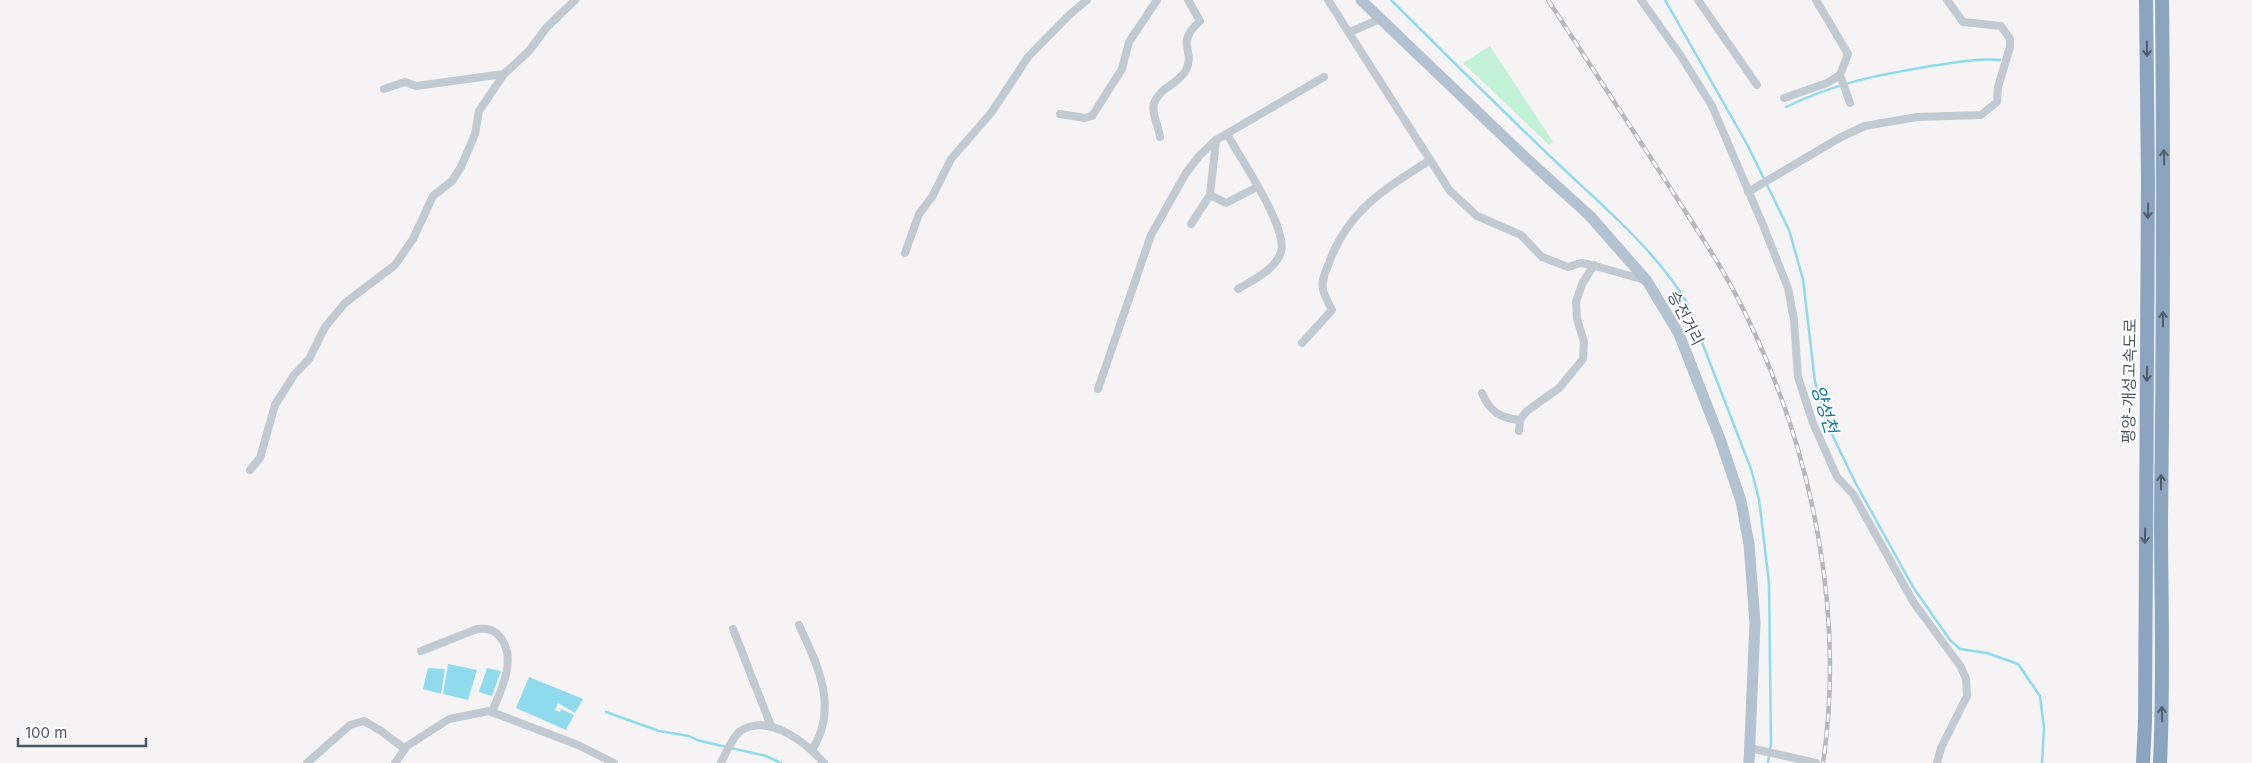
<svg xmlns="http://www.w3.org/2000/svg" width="2252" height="763" font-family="Inter,'Noto Sans KR',sans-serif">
  <rect width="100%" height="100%" fill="#f5f3f3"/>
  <!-- green -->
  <path fill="#c3f1d5" d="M1490 46 1553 142 1549 145 1463 63Z"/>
  <!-- water -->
  <g fill="#90daee">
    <path d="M448 664 477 670 468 700 443 694Z"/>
    <path d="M428 668 445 669 441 694 423 689Z"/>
    <path d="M487 668 501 671 492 696 479 692Z"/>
    <path d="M529 677 583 699 575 713 558 703 555 710 560 712 561 709 574 715 566 730 516 708Z"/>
  </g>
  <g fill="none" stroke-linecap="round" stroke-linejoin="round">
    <!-- stream -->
    <g stroke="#90daee" stroke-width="2.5">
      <path d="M1391 0C1445 54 1499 107 1554 160 1600 204 1652 246 1686 301L1751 469 1759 499 1769 583 1771 745 1768 763"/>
      <path d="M1665 0 1748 146 1789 230 1803 279 1815 382 1827 424 1855 482 1913 587 1950 640 1960 649 1987 653 2018 664 2040 696 2044 728 2042 763"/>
      <path d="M1786 107C1835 83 1877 75 1931 66 1954 63 1976 58 2000 60"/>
      <path d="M606 712 659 731 689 736 697 740 726 747"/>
      <path d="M731 748 766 756 781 763"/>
    </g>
    <!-- minor -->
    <g stroke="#c1cad2" stroke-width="8">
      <path d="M1328 0 1450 191 1477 216 1521 235 1542 257 1568 267 1581 263 1588 264 1645 280"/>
      <path d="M1641 0 1681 56 1712 106 1763 225 1788 288 1794 320 1798 377 1813 423 1837 477 1853 494 1914 603 1961 667 1966 679 1967 696 1941 748 1937 763"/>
      <path d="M1698 0 1757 85"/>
      <path d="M1350 32 1380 19"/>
      <path d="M1840 75 1850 103"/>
      <path d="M384 89 405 82 416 86 504 74 529 51 547 27 575 0"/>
      <path d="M1784 98 1827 83 1840 75 1848 54 1816 0"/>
      <path d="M1060 114 1085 118 1092 116 1122 69 1129 42 1157 0"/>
      <path d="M1227 134C1240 158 1288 227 1281 252 1275 270 1253 280 1238 289"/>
      <path d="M1160 137C1159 127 1151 113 1154 103 1160 87 1179 84 1186 70 1196 50 1174 44 1200 21L1188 0"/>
      <path d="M1748 192 1841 137 1865 126 1917 117 1981 115 1997 102 1998 87 2010 47V39L2001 26 1963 22 1947 0"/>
      <path d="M1210 195 1226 203 1257 187"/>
      <path d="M1191 224 1210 195 1216 140"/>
      <path d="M905 253 919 214 932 197 951 159 991 113 1028 57 1068 16 1087 0"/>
      <path d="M1302 343 1332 310C1329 303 1324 296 1323 289 1321 280 1326 271 1329 263 1348 210 1386 188 1430 160"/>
      <path d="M1098 389 1151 235 1186 173 1200 155 1216 140 1324 77"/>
      <path d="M1482 393C1490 412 1500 418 1520 420"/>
      <path d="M1519 431 1520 420 1527 411 1559 388 1583 359 1584 342 1577 319 1576 302 1582 284 1594 265"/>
      <path d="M250 470 260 458 275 405 294 375 309 359 325 327 345 303 395 265 413 239 433 196 452 181 461 167 475 134 479 111 504 74"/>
      <path d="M799 625C818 666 839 708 812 750"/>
      <path d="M733 629 771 726"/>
      <path d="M421 651 477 629C487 628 494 629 501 638 517 660 501 690 492 712"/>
      <path d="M1750 748 1816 763"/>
      <path d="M307 763 350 725 364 721 381 731 405 749"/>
      <path d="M395 763 407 746 449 719 489 711 578 745 614 763"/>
      <path d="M721 763C726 753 733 735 742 730 771 714 806 743 824 763"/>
    </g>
    <!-- primary -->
    <path stroke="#b3c2d1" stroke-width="11" d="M1361 0 1526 158 1590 216 1647 281 1679 334 1720 439 1741 501 1749 544 1755 623 1749 763"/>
    <!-- motorway -->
    <g stroke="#8ba5c1" stroke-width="14">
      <path d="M2143 763 2145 722 2148 181 2146 0"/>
      <path d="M2160 763C2164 681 2161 599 2161 518 2163 345 2164 173 2162 0"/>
    </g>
    <!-- rail casing -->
    <g stroke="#b5b8bd" stroke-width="4.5">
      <path id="rail" d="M1548 0C1588 62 1629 124 1669 186 1697 230 1726 272 1748 319 1813 454 1845 614 1823 763"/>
    </g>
    <!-- rail -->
    <use href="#rail" stroke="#fff" stroke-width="2.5" stroke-dasharray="8" stroke-linecap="butt"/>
  </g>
  <!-- one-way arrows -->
  <defs><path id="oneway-shaft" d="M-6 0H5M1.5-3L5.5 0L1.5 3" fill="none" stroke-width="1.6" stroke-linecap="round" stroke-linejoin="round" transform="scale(1.25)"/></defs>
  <g stroke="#505e6b">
    <use href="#oneway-shaft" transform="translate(2147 49) rotate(89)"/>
    <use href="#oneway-shaft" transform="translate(2164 157) rotate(-91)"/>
    <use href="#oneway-shaft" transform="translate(2148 211) rotate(91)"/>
    <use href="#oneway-shaft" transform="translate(2163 319) rotate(-90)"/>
    <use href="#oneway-shaft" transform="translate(2147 374) rotate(91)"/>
    <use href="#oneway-shaft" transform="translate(2161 482) rotate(-90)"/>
    <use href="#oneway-shaft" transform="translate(2145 536) rotate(91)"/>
    <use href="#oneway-shaft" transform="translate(2162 714) rotate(-91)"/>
  </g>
  <g text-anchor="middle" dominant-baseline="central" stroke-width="4" stroke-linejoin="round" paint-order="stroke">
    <!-- street labels -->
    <g font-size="16" fill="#4a5661" stroke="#fff">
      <text transform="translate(1686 318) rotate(63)">승전거리</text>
      <text transform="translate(2129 381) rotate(-89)">평양-개성고속도로</text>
    </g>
    <!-- water labels -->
    <g font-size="18" font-style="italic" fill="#0c7c9b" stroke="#fff">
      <text transform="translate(1825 409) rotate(73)">양성천</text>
    </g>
  </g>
  <!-- scale -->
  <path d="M18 738v8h128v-8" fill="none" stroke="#4a5661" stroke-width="2.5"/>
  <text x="25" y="738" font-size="15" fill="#4a5661" stroke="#ffffff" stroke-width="4" paint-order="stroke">100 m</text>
</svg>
